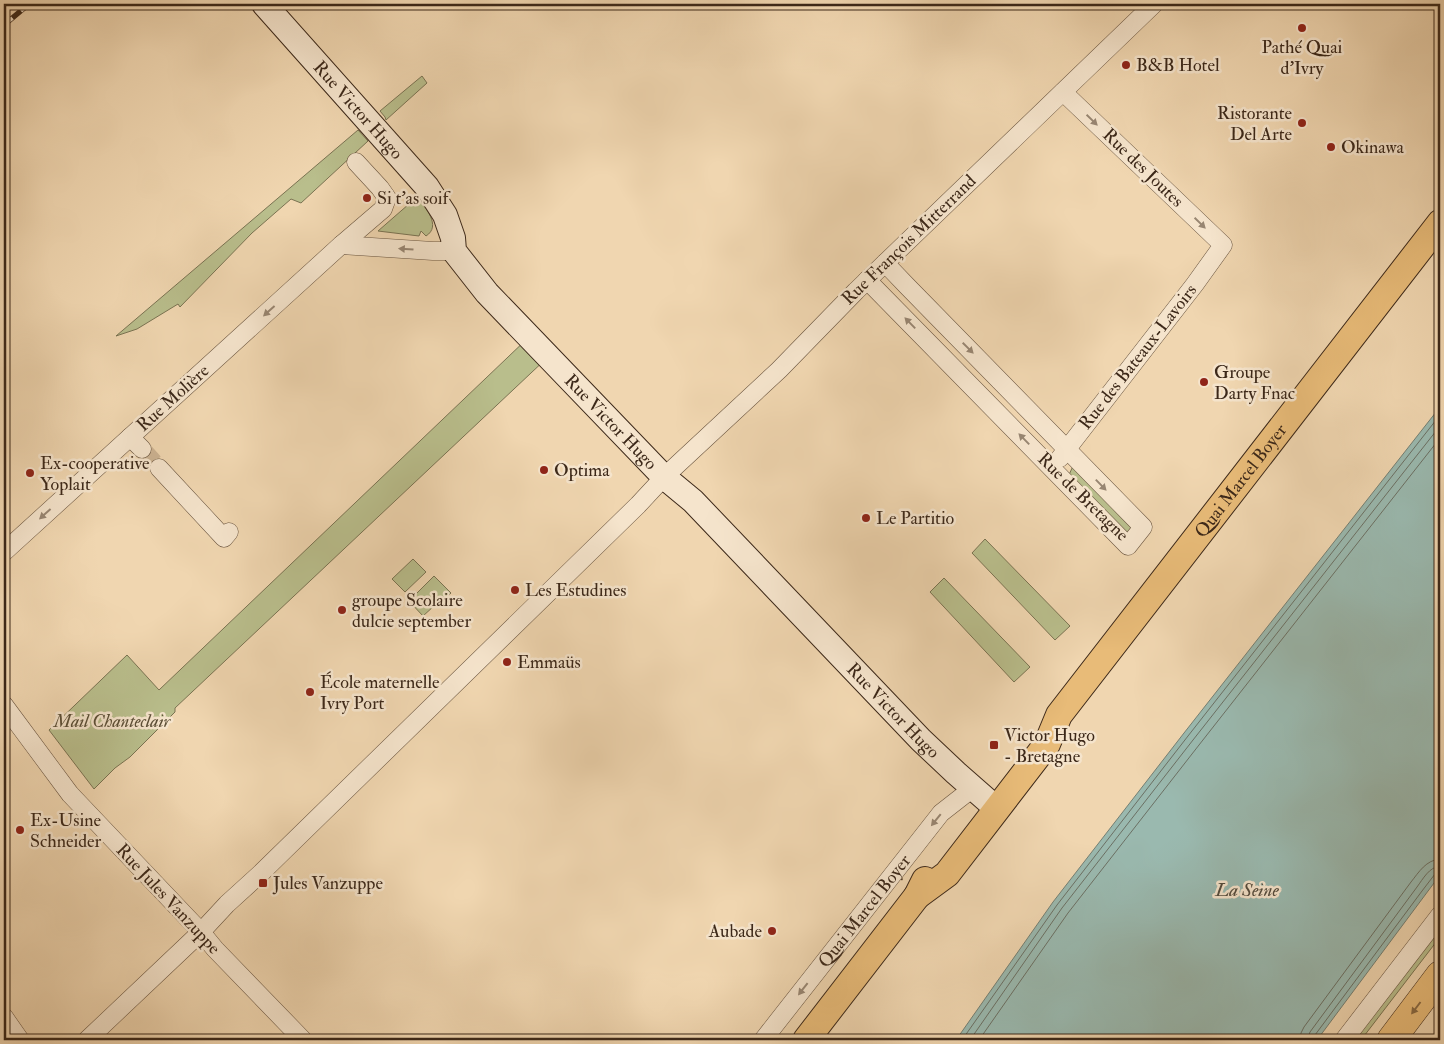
<svg xmlns="http://www.w3.org/2000/svg" width="1444" height="1044" font-family="'IM FELL Double Pica',serif">
  <rect width="100%" height="100%" fill="#f0d6b0"/>
  <filter id="stains"><feTurbulence type="fractalNoise" baseFrequency=".004" numOctaves="4"/><feColorMatrix values="0 0 0 0 .2 0 0 0 0 .09 0 0 0 0 .02 0 0 0 .5 -.17"/></filter>
  <radialGradient id="worn" r=".72"><stop offset=".6" stop-color="#630" stop-opacity="0"/><stop offset="1" stop-color="#630" stop-opacity=".3"/></radialGradient>
  <!-- green -->
  <g fill="#b9be8c" stroke="#7a7352">
    <path d="M422 76 427 83 386 120 385 117 380 111Z"/>
    <path d="M358 130 368 141 301 203 291 199 252 233 180 307 178 304 137 329 116 336Z"/>
    <path d="M417 197C425 207 442 226 426 236L421 231 419 236 378 231Z"/>
    <path d="M529 337 548 357 175 708V712L130 757 115 768 94 789 49 730 127 655 159 690Z"/>
    <path d="M1073 466 1134 527 1127 534 1068 477Z"/>
    <path d="M985 539 1070 626 1055 640 972 553Z"/>
    <path d="M413 559 426 572 405 592 392 579Z"/>
    <path d="M434 576 451 593 436 608 434 606 423 616 409 601Z"/>
    <path d="M944 578 1030 667 1014 682 930 592Z"/>
    <path d="M1440 923V937L1361 1040H1351Z"/>
  </g>
  <!-- water -->
  <path fill="#9ab9af" stroke="#747f73" d="M1440 407V875L1317 1040H956L1053 902 1184 733Z"/>
  <g fill="none" stroke-linecap="round" stroke-linejoin="round">
    <!-- shore -->
    <g stroke="#6b7064" stroke-width="1">
      <path d="M962 1040 1057 905 1188 736 1440 415"/>
      <path d="M970 1040 1062 908 1193 740 1440 426"/>
      <path d="M979 1040 1068 913 1199 745 1440 438"/>
      <path d="M1300 1040 1301 1033 1304 1027 1411 882C1419 872 1426 860 1440 859"/>
      <path d="M1307 1040 1310 1032 1417 887C1423 879 1429 867 1440 866"/>
      <path d="M1314 1040 1315 1035 1422 891 1435 874 1440 873"/>
    </g>
    <!-- minor-tunnel -->
    <path stroke="#ccb392" stroke-width="18" stroke-dasharray="18 9" stroke-linecap="butt" d="M142 449 159 468"/>
    <!-- minor casing -->
    <g stroke="#69543f" stroke-width="19">
      <g id="minor">
        <path d="M341 245 383 209 387 198 380 188 356 162"/>
        <path d="M867 280 1128 546 1143 527 907 286 885 263"/>
        <path d="M130 437 142 449"/>
        <path d="M1060 458 1195 284 1223 245 1063 92"/>
        <path d="M159 468 224 538 229 532"/>
        <path d="M4 552 341 245 433 251H454"/>
        <path d="M4 705 70 794 201 932 215 949 303 1040"/>
        <path d="M4 1017 20 1040"/>
        <path d="M87 1040 201 932 227 904 260 874 638 505 664 477 779 370 856 291 1154 4"/>
        <path id="s1" d="M763 1040 941 813 973 788"/>
        <path d="M1344 1040 1440 915"/>
      </g>
    </g>
    <!-- secondary casing -->
    <g stroke="#3c2819" stroke-width="26">
      <g id="secondary">
        <path id="s2" d="M264 4 427 187 445 215 453 238 454 251 487 293 664 477 693 501 921 740 956 773 997 809"/>
      </g>
    </g>
    <!-- primary casing -->
    <g stroke="#3c2819" stroke-width="28">
      <g id="primary">
        <path id="s3" d="M917 896 947 874 1047 744 1059 715 1440 223"/>
        <path d="M806 1040 917 896 925 880"/>
      </g>
    </g>
    <!-- motorway casing -->
    <g stroke="#3c2819" stroke-width="29">
      <path id="motorway" d="M1391 1040 1440 975"/>
    </g>
    <!-- minor -->
    <use href="#minor" stroke="#f5e4cc" stroke-width="18"/>
    <!-- secondary -->
    <use href="#secondary" stroke="#f5e4cc" stroke-width="24"/>
    <!-- primary -->
    <use href="#primary" stroke="#e8bb78" stroke-width="26"/>
    <!-- motorway -->
    <use href="#motorway" stroke="#e8bb78" stroke-width="28"/>
    <!-- rail casing -->
    <g stroke="#3c2819" stroke-width="5.5">
      <g id="rail">
        <path d="M4 12 13 4"/>
        <path d="M4 25 29 4"/>
      </g>
    </g>
    <!-- rail -->
    <use href="#rail" stroke="#f5e4cc" stroke-width="4" stroke-dasharray="11" stroke-linecap="butt"/>
  </g>
  <!-- one-way arrows -->
  <defs><path id="oneway-solid" d="M-6-.8H1V-3.2L6.5 0L1 3.2V.8H-6Z" transform="scale(1.25)"/></defs>
  <g fill="#988672">
    <use href="#oneway-solid" transform="translate(1092 120) rotate(44)"/>
    <use href="#oneway-solid" transform="translate(1200 223) rotate(44)"/>
    <use href="#oneway-solid" transform="translate(406 249) rotate(-176)"/>
    <use href="#oneway-solid" transform="translate(269 311) rotate(138)"/>
    <use href="#oneway-solid" transform="translate(910 323) rotate(-134)"/>
    <use href="#oneway-solid" transform="translate(968 348) rotate(45)"/>
    <use href="#oneway-solid" transform="translate(1024 439) rotate(-134)"/>
    <use href="#oneway-solid" transform="translate(1101 485) rotate(46)"/>
    <use href="#oneway-solid" transform="translate(45 514) rotate(138)"/>
    <use href="#oneway-solid" transform="translate(936 820) rotate(129)"/>
    <use href="#oneway-solid" transform="translate(803 989) rotate(128)"/>
  </g>
  <use fill="#896a44" href="#oneway-solid" transform="translate(1416 1008) rotate(127)"/>
  <!-- markers -->
  <g fill="#8f2418" stroke="#f5e4cc" stroke-width="2">
    <circle cx="1302" cy="28" r="5"/>
    <circle cx="1126" cy="65" r="5"/>
    <circle cx="1302" cy="123" r="5"/>
    <circle cx="1331" cy="147" r="5"/>
    <circle cx="367" cy="198" r="5"/>
    <circle cx="1204" cy="382" r="5"/>
    <circle cx="544" cy="470" r="5"/>
    <circle cx="30" cy="473" r="5"/>
    <circle cx="866" cy="518" r="5"/>
    <circle cx="515" cy="590" r="5"/>
    <circle cx="342" cy="610" r="5"/>
    <circle cx="507" cy="662" r="5"/>
    <circle cx="310" cy="692" r="5"/>
    <rect x="989" y="740" width="10" height="10" rx="2.5"/>
    <circle cx="20" cy="830" r="5"/>
    <rect x="258" y="878" width="10" height="10" rx="2.5"/>
    <circle cx="772" cy="931" r="5"/>
  </g>
  <g text-anchor="middle" dominant-baseline="central" stroke-width="5" stroke-linejoin="round" paint-order="stroke">
    <!-- poi labels -->
    <g font-size="18" fill="#3c2819" stroke="#f5e4cc" text-anchor="start">
      <text x="1302" y="47" text-anchor="middle">Pathé Quai<tspan x="1302" dy="21">d'Ivry</tspan></text>
      <text x="1136" y="65">B&amp;B Hotel</text>
      <text x="1292" y="113" text-anchor="end">Ristorante<tspan x="1292" dy="21">Del Arte</tspan></text>
      <text x="1341" y="147">Okinawa</text>
      <text x="377" y="198">Si t'as soif</text>
      <text x="1214" y="372">Groupe<tspan x="1214" dy="21">Darty Fnac</tspan></text>
      <text x="40" y="463">Ex-cooperative<tspan x="40" dy="21">Yoplait</tspan></text>
      <text x="554" y="470">Optima</text>
      <text x="876" y="518">Le Partitio</text>
      <text x="525" y="590">Les Estudines</text>
      <text x="352" y="600">groupe Scolaire<tspan x="352" dy="21">dulcie september</tspan></text>
      <text x="517" y="662">Emmaüs</text>
      <text x="320" y="682">École maternelle<tspan x="320" dy="21">Ivry Port</tspan></text>
      <text x="1004" y="735">Victor Hugo<tspan x="1004" dy="21">- Bretagne</tspan></text>
      <text x="30" y="820">Ex-Usine<tspan x="30" dy="21">Schneider</tspan></text>
      <text x="273" y="883">Jules Vanzuppe</text>
      <text x="762" y="931" text-anchor="end">Aubade</text>
    </g>
    <!-- street labels -->
    <g font-size="18" fill="#3c2819" stroke="#f5e4cc">
      <text stroke="none"><textPath href="#s2" startOffset="142">Rue Victor Hugo</textPath></text>
      <text transform="translate(1143 168) rotate(44)">Rue des Joutes</text>
      <text transform="translate(909 240) rotate(-44)">Rue François Mitterrand</text>
      <text transform="translate(1138 357) rotate(-52)">Rue des Bateaux-Lavoirs</text>
      <text transform="translate(173 398) rotate(-42)">Rue Molière</text>
      <text stroke="none"><textPath href="#s2" startOffset="548">Rue Victor Hugo</textPath></text>
      <text stroke="none"><textPath href="#s3" startOffset="529">Quai Marcel Boyer</textPath></text>
      <text transform="translate(1083 497) rotate(44)">Rue de Bretagne</text>
      <text stroke="none"><textPath href="#s2" startOffset="952">Rue Victor Hugo</textPath></text>
      <text transform="translate(168 899) rotate(47)">Rue Jules Vanzuppe</text>
      <text stroke="none"><textPath href="#s1" startOffset="164">Quai Marcel Boyer</textPath></text>
    </g>
    <!-- park labels -->
    <g font-size="18" font-style="italic" fill="#5b4e36" stroke="#f5e4cc">
      <text x="112" y="721">Mail Chanteclair</text>
    </g>
    <!-- water labels -->
    <g font-size="19" font-style="italic" fill="#544c3e" stroke="#f5e4cc">
      <text x="1247" y="890">La Seine</text>
    </g>
  </g>
  <!-- margin -->
  <rect width="1444" height="1044" fill="none" stroke="#f0d6b0" stroke-width="20"/>
  <rect x="5" y="5" width="1434" height="1034" fill="none" stroke="#3c2819" stroke-width="2.5"/>
  <rect x="10" y="10" width="1424" height="1024" fill="none" stroke="#3c2819"/>
  <rect width="100%" height="100%" filter="url(#stains)"/>
  <rect width="100%" height="100%" fill="url(#worn)"/>
</svg>
